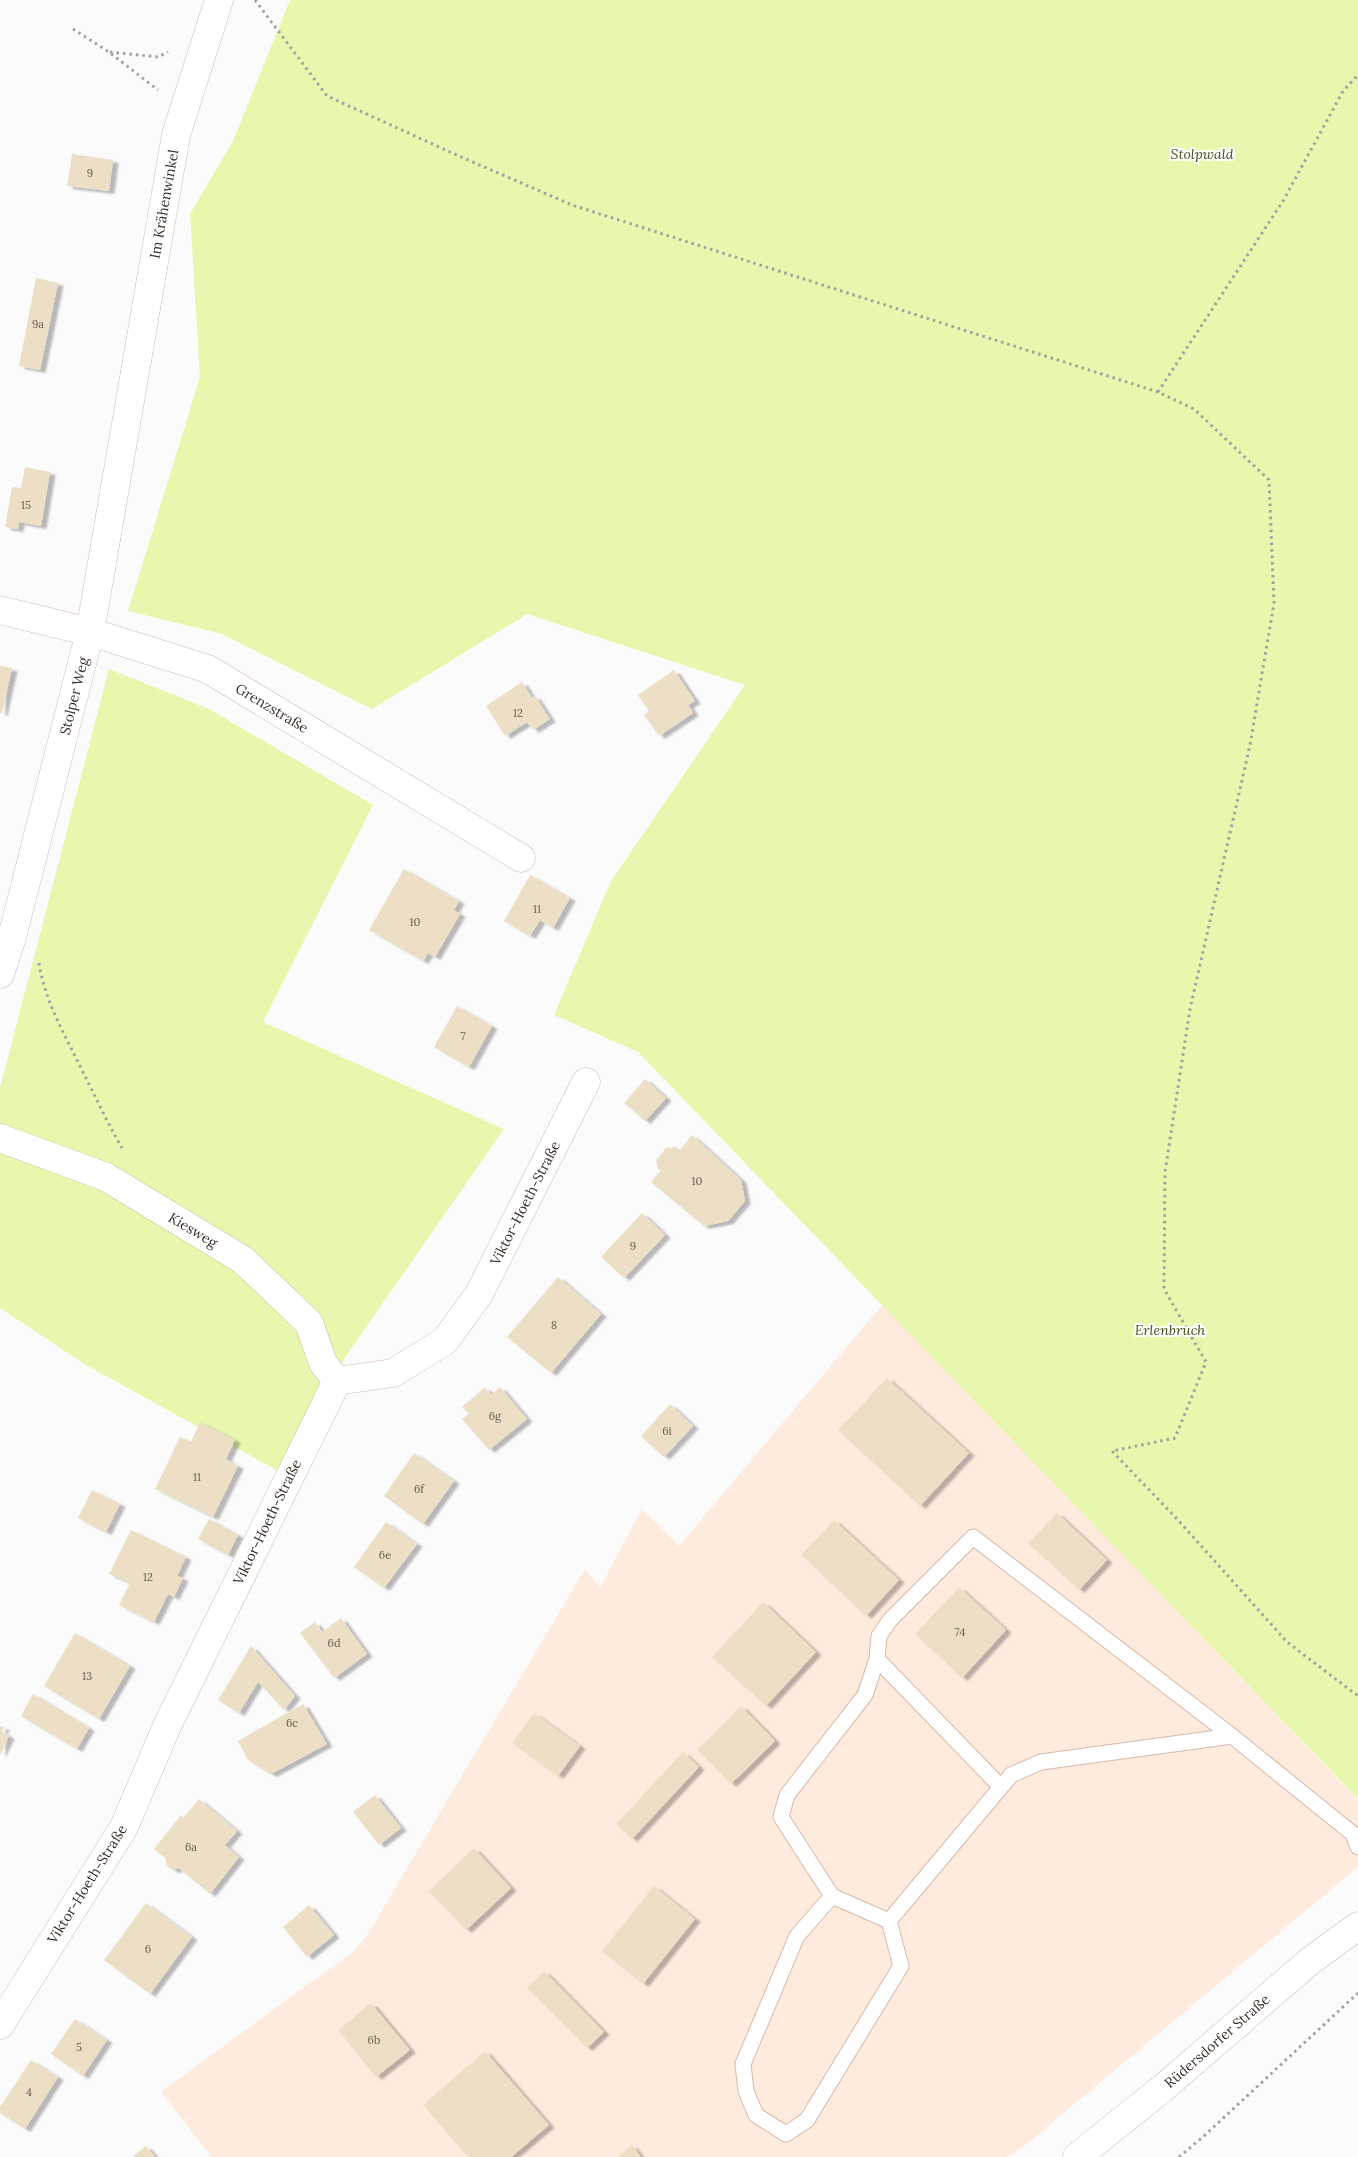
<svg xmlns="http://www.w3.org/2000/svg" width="1358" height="2157" font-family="Lora,serif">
  <defs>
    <filter id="shadow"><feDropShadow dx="5.5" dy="3" stdDeviation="1" flood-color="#0004"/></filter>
  </defs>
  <rect width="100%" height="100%" fill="#fbfbfb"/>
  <!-- built -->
  <path fill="#ffeade" d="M883 1304 1358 1800V1867L1024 2146 1006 2157H212L161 2092 354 1951 368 1934 585 1569 600 1588 642 1509 679 1546Z"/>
  <!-- green -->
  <g fill="#e7f7ad">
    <path d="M290 0H1358V1799L638 1052 554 1015 611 881 745 685 527 614 372 709 222 634 128 611 200 377 190 214 233 141Z"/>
    <path d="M109 669 209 709 373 805 263 1022 504 1129 346 1356 280 1472 86 1365 0 1308V1088Z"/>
  </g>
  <!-- building -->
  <g fill="#ecdfc6" filter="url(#shadow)">
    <path d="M72 154 113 160 109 191 67 186Z"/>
    <path d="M36 278 58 283 40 370 19 366Z"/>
    <path d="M25 467 50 472 41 526 19 522 18 529 5 527 12 487 21 488Z"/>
    <path d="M0 666 12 668 2 713H0Z"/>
    <path d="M674 670 695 701 688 705 693 713 659 736 644 715 649 711 638 695Z"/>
    <path d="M522 682 532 698 535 696 550 719 533 730 527 722 505 736 486 706Z"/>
    <path d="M404 869 459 901 454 910 460 914 435 957 428 953 423 961 369 930Z"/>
    <path d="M530 875 570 898 553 928 540 920 530 936 504 921Z"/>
    <path d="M457 1006 492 1026 469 1067 434 1047Z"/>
    <path d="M645 1079 666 1098 645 1121 624 1103Z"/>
    <path d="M692 1135 741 1180 745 1201 728 1221 704 1226 651 1182 661 1170 658 1169 656 1160 666 1148 676 1147 680 1150Z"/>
    <path d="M642 1213 665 1235 624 1278 601 1257Z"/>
    <path d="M558 1277 601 1314 551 1373 507 1337Z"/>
    <path d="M887 1378 969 1453 920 1506 838 1430Z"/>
    <path d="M485 1387 491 1395 500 1387 527 1419 489 1450 462 1419 469 1414 462 1407Z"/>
    <path d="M670 1404 693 1426 664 1457 641 1436Z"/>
    <path d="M200 1422 235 1440 226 1459 238 1466 213 1517 155 1489 180 1437 191 1442Z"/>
    <path d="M414 1453 454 1481 423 1524 384 1496Z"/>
    <path d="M92 1490 120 1504 106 1532 78 1518Z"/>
    <path d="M1057 1513 1107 1560 1079 1590 1028 1543Z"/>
    <path d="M209 1519 238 1535 228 1555 198 1539Z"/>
    <path d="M834 1520 899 1580 866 1616 801 1555Z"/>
    <path d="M386 1522 417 1544 384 1588 354 1567Z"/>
    <path d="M131 1530 186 1557 177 1576 183 1578 174 1597 168 1594 154 1622 119 1605 130 1583 109 1574Z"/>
    <path d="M959 1587 1006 1630 962 1678 915 1634Z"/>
    <path d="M763 1602 816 1652 766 1706 712 1657Z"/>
    <path d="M341 1618 367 1654 334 1678 300 1633 315 1622 322 1632Z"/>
    <path d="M75 1633 130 1666 99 1719 44 1686Z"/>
    <path d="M251 1646 295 1696 284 1710 258 1682 239 1713 218 1700Z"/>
    <path d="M33 1694 89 1728 77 1749 21 1716Z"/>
    <path d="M303 1704 327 1744 271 1774 248 1760 238 1741Z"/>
    <path d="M741 1706 775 1741 731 1784 697 1750Z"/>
    <path d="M534 1713 580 1746 558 1776 512 1743Z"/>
    <path d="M0 1726 4 1727 2 1732 9 1736 0 1755Z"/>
    <path d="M683 1752 699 1767 632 1839 616 1824Z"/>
    <path d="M375 1795 401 1828 379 1845 353 1812Z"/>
    <path d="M199 1799 237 1831 225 1845 239 1857 210 1894 179 1868 173 1870 166 1865V1858L154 1849 181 1815 183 1818Z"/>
    <path d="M474 1848 511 1888 466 1930 429 1891Z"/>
    <path d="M654 1886 695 1919 643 1984 602 1951Z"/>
    <path d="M146 1903 192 1937 150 1994 104 1960Z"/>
    <path d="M309 1905 334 1935 307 1957 283 1927Z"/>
    <path d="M544 1971 604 2032 587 2048 527 1988Z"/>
    <path d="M371 2003 410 2050 376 2077 338 2030Z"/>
    <path d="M75 2019 107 2040 83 2076 51 2054Z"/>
    <path d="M485 2051 549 2125 511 2157H468L423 2105Z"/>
    <path d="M31 2060 58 2077 25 2129 0 2113V2107Z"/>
    <path d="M632 2145 641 2157H618Z"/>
    <path d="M146 2146 155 2157H132Z"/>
  </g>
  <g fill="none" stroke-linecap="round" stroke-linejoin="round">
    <!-- lane casing -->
    <g stroke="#d4baab" stroke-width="17">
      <g id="lane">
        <path d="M877 1659 1000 1786"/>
        <path d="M832 1896 781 1817 787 1795 865 1695 877 1659 879 1636 890 1620 973 1537 1232 1736 1353 1834 1358 1847"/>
        <path d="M889 1921 832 1896 797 1936 743 2064 746 2091 756 2115 786 2134 807 2120 901 1966 889 1921 1011 1775 1041 1762 1232 1736"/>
      </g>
    </g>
    <!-- street casing -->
    <g stroke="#d4baab" stroke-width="29">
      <g id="street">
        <path d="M0 610 90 632 208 669 521 858"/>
        <path d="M0 974 12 937 90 632 176 135 219 0"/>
        <path d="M0 1138 106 1177 243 1260 309 1323 323 1363 337 1381"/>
        <path d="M0 2025 124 1827 167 1726 337 1381 393 1373 445 1341 479 1294 586 1082"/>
      </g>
    </g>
    <!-- secondary casing -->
    <g stroke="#d4baab" stroke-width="29">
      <path id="secondary" d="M1077 2157 1163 2088 1310 1961 1358 1926"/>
    </g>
    <!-- path -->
    <g stroke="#a5a09e" stroke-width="3" stroke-dasharray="2.5 4" stroke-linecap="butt">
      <path d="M255 0 327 96 459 156 572 205 1158 392 1194 409 1269 480 1274 603 1250 745 1190 1009 1165 1172 1164 1289 1206 1362 1175 1438 1112 1451 1178 1520 1287 1642 1358 1696"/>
      <path d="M73 29 109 52 158 90"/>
      <path d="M110 52 158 57 168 52"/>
      <path d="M1158 392 1283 201 1343 91 1358 75"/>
      <path d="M39 963C45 1002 65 1035 82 1070 95 1096 107 1122 122 1148"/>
      <path d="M1179 2157 1204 2136 1358 1993"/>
    </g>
    <!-- lane -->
    <use href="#lane" stroke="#fff" stroke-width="15"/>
    <!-- street -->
    <use href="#street" stroke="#fff" stroke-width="28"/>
    <!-- secondary -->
    <use href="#secondary" stroke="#fff" stroke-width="28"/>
  </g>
  <g text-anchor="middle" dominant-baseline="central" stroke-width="4" stroke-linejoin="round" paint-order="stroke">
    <!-- number labels -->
    <g font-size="11" fill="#665c51">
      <text x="90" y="173">9</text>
      <text x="38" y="324">9a</text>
      <text x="26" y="505">15</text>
      <text x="518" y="713">12</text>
      <text x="537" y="909">11</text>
      <text x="415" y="922">10</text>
      <text x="463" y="1036">7</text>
      <text x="697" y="1181">10</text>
      <text x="633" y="1246">9</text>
      <text x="554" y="1325">8</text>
      <text x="495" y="1416">6g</text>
      <text x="667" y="1431">6i</text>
      <text x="197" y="1477">11</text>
      <text x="419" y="1489">6f</text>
      <text x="385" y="1555">6e</text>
      <text x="148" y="1577">12</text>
      <text x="960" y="1632">74</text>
      <text x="334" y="1643">6d</text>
      <text x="87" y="1676">13</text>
      <text x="292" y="1723">6c</text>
      <text x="191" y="1847">6a</text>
      <text x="148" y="1949">6</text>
      <text x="374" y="2040">6b</text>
      <text x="79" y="2047">5</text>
      <text x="29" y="2092">4</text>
    </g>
    <!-- park labels -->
    <g font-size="14" font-style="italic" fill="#48511c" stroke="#fff">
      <text x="1202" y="154">Stolpwald</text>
      <text x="1170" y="1330">Erlenbruch</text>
    </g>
    <!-- street labels -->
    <g font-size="14" fill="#3a302a" stroke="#fff">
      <text transform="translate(164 204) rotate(-80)">Im Krähenwinkel</text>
      <text transform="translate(74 696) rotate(-76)">Stolper Weg</text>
      <text transform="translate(272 708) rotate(31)">Grenzstraße</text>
      <text transform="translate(525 1203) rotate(-63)">Viktor-Hoeth-Straße</text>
      <text transform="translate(193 1230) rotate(31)">Kiesweg</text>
      <text transform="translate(267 1522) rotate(-64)">Viktor-Hoeth-Straße</text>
      <text transform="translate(87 1884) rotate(-58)">Viktor-Hoeth-Straße</text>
      <text transform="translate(1217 2041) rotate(-41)">Rüdersdorfer Straße</text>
    </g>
  </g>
</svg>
